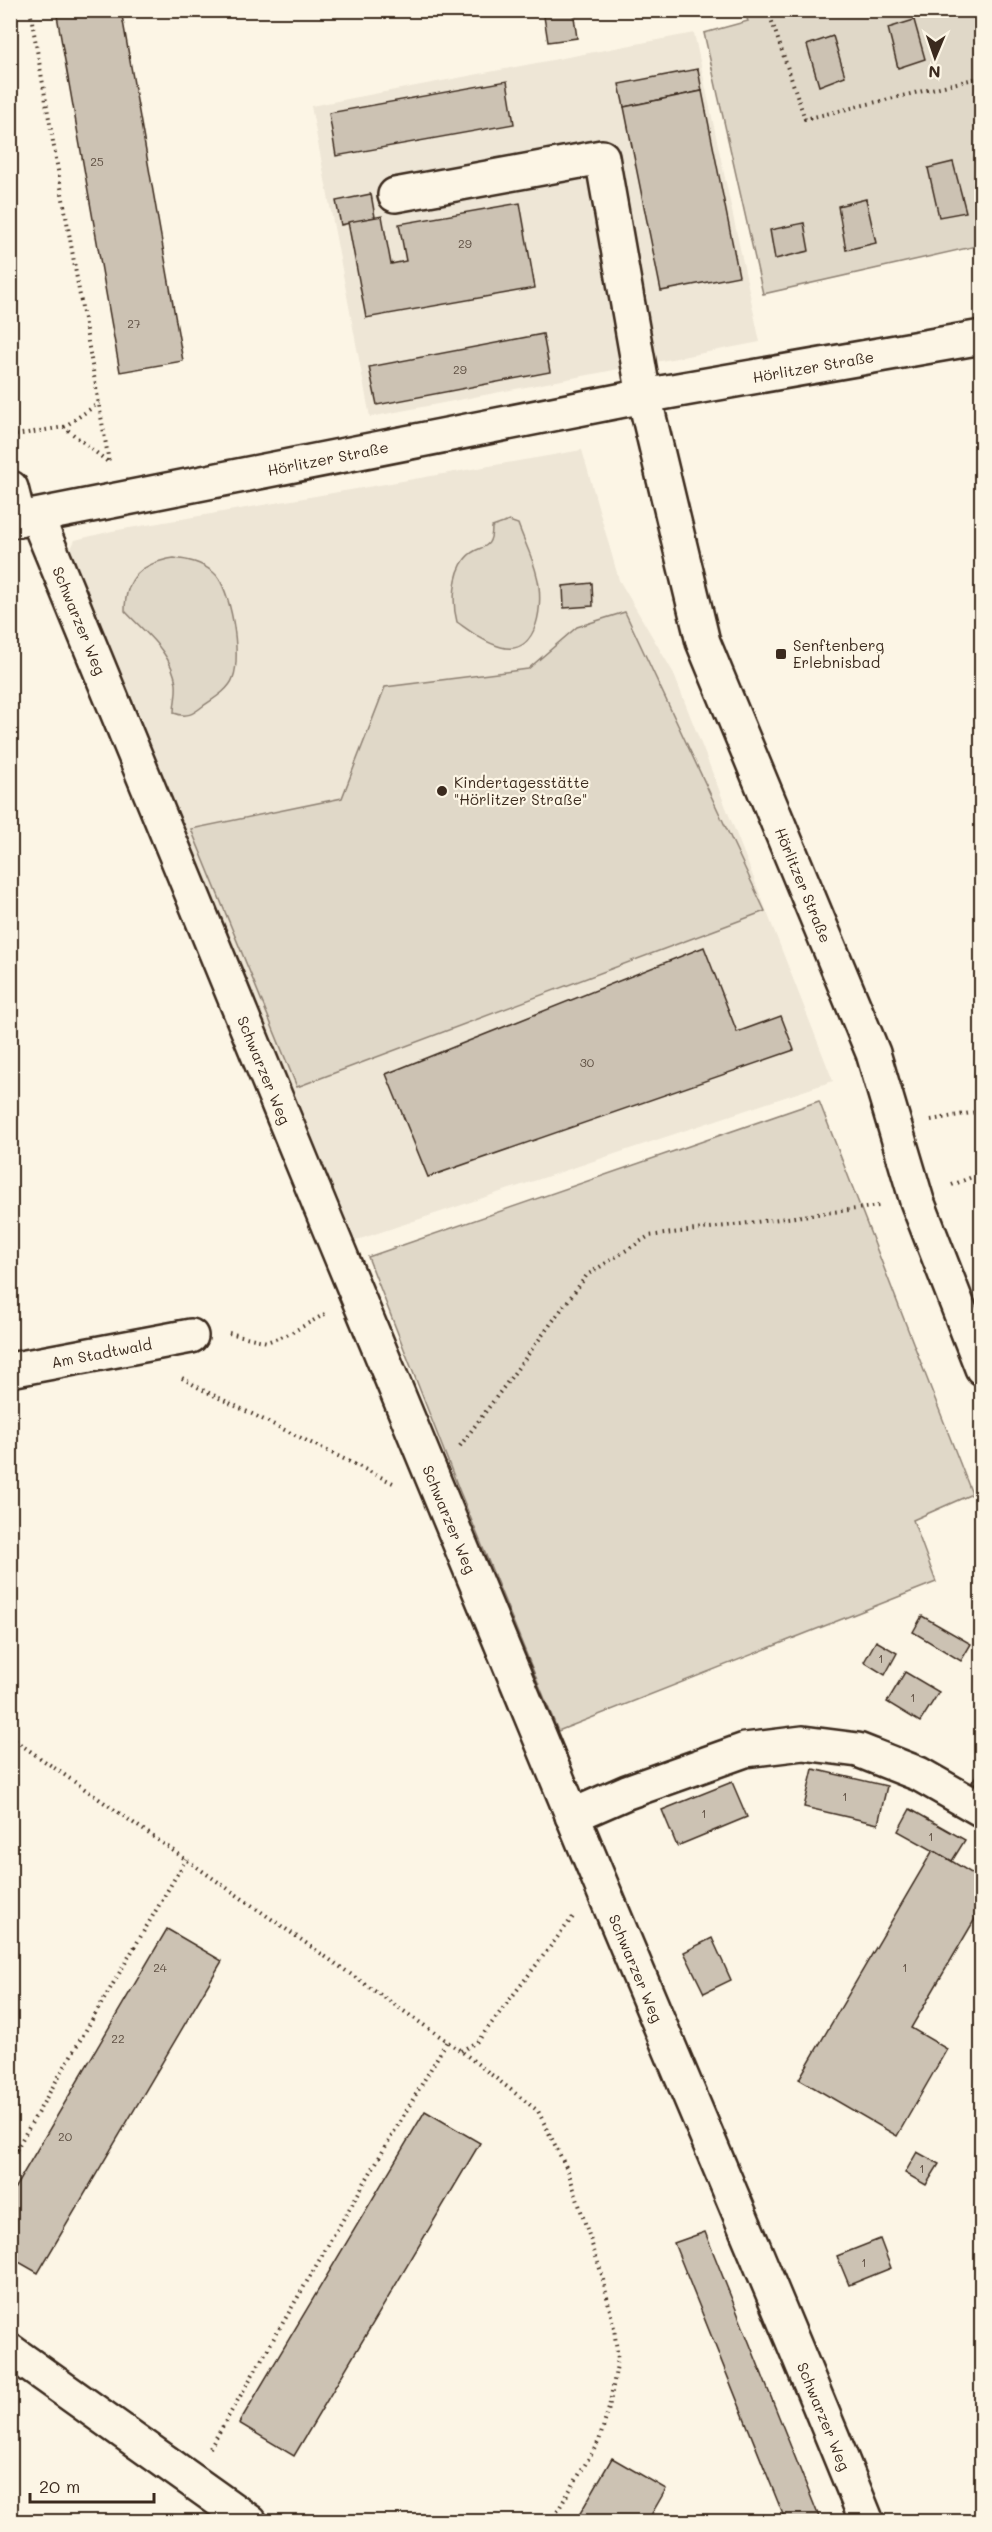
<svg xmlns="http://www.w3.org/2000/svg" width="992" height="2532" font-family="Mali,sans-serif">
  <rect width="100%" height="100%" fill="#fcf5e5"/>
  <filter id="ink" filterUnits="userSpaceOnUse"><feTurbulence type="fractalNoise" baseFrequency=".0167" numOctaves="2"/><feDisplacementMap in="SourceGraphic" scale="12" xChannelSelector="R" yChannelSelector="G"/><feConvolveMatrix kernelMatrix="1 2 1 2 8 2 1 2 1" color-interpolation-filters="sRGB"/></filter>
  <g filter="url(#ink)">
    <!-- built -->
    <g fill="#eee6d6">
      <path d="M694 33 760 342 370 417 311 106Z"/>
      <path d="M582 450 619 580 673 672 833 1081 354 1241 67 557 75 540 112 531Z"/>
    </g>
    <!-- green -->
    <g fill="#e0d8c8" stroke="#8e8173" stroke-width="1.5">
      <path d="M744 11H981V245L763 294 704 33 748 21Z"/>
      <path d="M509 521 518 524C524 541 533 558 537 576 544 601 539 657 501 647 485 643 470 631 457 622 452 604 453 574 465 559 478 542 492 555 492 527Z"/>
      <path d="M174 558C189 560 200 562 213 572 231 586 242 656 233 678 229 690 213 699 203 706 193 714 187 718 174 713 174 703 177 694 176 684 172 652 145 633 125 611 125 577 142 563 174 558Z"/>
      <path d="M625 612 765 911 297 1087 191 829 342 798 385 687 528 669 577 627Z"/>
      <path d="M819 1101 972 1494 913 1520 936 1582 558 1731 460 1492 368 1257Z"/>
    </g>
    <!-- building -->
    <g fill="#ccc2b3" stroke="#3b2a1e" stroke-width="1.5">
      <path d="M56 10H121L183 361 120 372Z"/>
      <path d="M543 10H573L577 38 548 42Z"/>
      <path d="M914 20 925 59 898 68 888 28Z"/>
      <path d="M833 36 845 76 819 86 807 45Z"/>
      <path d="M698 69 702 91 624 107 619 84Z"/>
      <path d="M507 81 514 124 336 156 329 113Z"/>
      <path d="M702 91 739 276 661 291 624 107Z"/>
      <path d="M953 162 966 212 939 217 928 168Z"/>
      <path d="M371 194 375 217 341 225 336 201Z"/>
      <path d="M866 199 876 243 846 250 838 206Z"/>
      <path d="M520 203 535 288 366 318 348 222 382 216 391 264 406 261 399 224Z"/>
      <path d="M804 223 809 251 775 259 770 230Z"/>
      <path d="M543 334 550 372 377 405 369 367Z"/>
      <path d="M592 583 593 606 564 608 563 586Z"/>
      <path d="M12 701 17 731 10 732V702Z"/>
      <path d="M704 947 737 1032 781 1016 794 1050 428 1177 386 1074Z"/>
      <path d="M922 1616 971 1644 961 1661 913 1632Z"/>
      <path d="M876 1641 897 1653 885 1675 864 1662Z"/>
      <path d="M905 1672 939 1692 920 1722 887 1702Z"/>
      <path d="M982 1765V1787L972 1782Z"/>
      <path d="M813 1769 887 1786 878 1824 804 1807Z"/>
      <path d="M732 1782 747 1817 677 1846 662 1810Z"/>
      <path d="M910 1809 965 1840 952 1861 898 1831Z"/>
      <path d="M933 1850 973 1874 982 1859V1907L911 2028 947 2049 897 2136 799 2079Z"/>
      <path d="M167 1929 222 1961 38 2273 10 2257V2196Z"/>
      <path d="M712 1938 731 1980 704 1993 684 1952Z"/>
      <path d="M425 2111 480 2143 294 2456 239 2423Z"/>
      <path d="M917 2152 939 2164 926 2185 905 2173Z"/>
      <path d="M705 2232 821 2522H786L674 2243Z"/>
      <path d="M880 2239 891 2268 849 2285 837 2256Z"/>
      <path d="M612 2458 666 2489 647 2522H575Z"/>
    </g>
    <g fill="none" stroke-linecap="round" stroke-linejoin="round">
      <!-- minor casing -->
      <g stroke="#3b2a1e" stroke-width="38">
        <g id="minor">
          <path id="s1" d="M395 195 602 157 644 396 703 642 873 1053 917 1201 982 1368"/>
          <path d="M11 488 19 520"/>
          <path id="s2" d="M37 517C215 951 393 1384 573 1817 670 2052 772 2286 867 2522"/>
          <path id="s3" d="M10 521 644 396 982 337"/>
          <path id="s4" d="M10 1370 191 1336"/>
          <path d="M572 1816 627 1792 745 1750 803 1743 858 1750 919 1774 982 1810"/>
          <path d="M10 2351 250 2522"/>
        </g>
      </g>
      <!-- path -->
      <g stroke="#3b2a1e" stroke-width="4" stroke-dasharray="1.5 4.5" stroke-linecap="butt">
        <path d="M30 10 109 462"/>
        <path d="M768 10 805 119 982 77"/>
        <path d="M64 427 99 403"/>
        <path d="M10 436 64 427 108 462"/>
        <path d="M931 1120 982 1111"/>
        <path d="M952 1185 982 1173"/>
        <path d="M229 1333 267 1342 289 1334 325 1314"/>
        <path d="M182 1378 203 1390 393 1483"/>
        <path d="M460 1446 587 1275 649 1236 879 1206"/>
        <path d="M10 1737 461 2051 538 2111 568 2171 602 2275 614 2328 618 2359 609 2408 599 2441 551 2522"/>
        <path d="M461 2051 478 2041 573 1917"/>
        <path d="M10 2160 186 1859"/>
        <path d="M210 2448 447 2041"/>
      </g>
      <!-- minor -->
      <use href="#minor" stroke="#fcf5e5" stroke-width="33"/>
    </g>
  </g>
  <!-- markers -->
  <g fill="#3b2a1e" stroke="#fcf5e5" stroke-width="2">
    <rect x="775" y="648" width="12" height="12" rx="3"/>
    <circle cx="442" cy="791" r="6"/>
  </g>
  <g text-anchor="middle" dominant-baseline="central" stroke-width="4.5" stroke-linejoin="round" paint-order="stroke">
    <!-- number labels -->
    <g font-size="12" fill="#5f5043">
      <text x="97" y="161">25</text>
      <text x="465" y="243">29</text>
      <text x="134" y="323">27</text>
      <text x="460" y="369">29</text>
      <text x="587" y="1062">30</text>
      <text x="881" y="1658">1</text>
      <text x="913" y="1697">1</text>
      <text x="845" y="1796">1</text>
      <text x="704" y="1813">1</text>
      <text x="931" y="1836">1</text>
      <text x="160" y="1967">24</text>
      <text x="905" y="1967">1</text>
      <text x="118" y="2038">22</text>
      <text x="65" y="2136">20</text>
      <text x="922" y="2168">1</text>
      <text x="864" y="2262">1</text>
    </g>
    <!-- street labels -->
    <g font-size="15" fill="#3b2a1e" stroke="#fcf5e5">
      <text stroke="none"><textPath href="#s3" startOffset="818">Hörlitzer Straße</textPath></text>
      <text stroke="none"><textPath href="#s3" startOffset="324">Hörlitzer Straße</textPath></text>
      <text stroke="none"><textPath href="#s2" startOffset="112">Schwarzer Weg</textPath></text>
      <text stroke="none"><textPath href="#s1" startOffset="969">Hörlitzer Straße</textPath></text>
      <text stroke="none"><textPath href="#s2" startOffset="598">Schwarzer Weg</textPath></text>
      <text stroke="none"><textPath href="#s4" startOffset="93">Am Stadtwald</textPath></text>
      <text stroke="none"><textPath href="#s2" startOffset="1084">Schwarzer Weg</textPath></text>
      <text stroke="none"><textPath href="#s2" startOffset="1570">Schwarzer Weg</textPath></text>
      <text stroke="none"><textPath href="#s2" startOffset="2056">Schwarzer Weg</textPath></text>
    </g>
    <!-- poi labels -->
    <g font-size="15" fill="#3b2a1e" stroke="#fcf5e5" text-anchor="start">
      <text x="793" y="645">Senftenberg<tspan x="793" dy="17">Erlebnisbad</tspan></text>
      <text x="454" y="782">Kindertagesstätte<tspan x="454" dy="17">"Hörlitzer Straße"</tspan></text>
    </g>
  </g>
  <!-- margin -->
  <rect width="992" height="2532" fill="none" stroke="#fcf5e5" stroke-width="36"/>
  <rect x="18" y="18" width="956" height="2496" fill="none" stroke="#3b2a1e" stroke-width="2" filter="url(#ink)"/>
  <!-- north arrow -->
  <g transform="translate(935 57) rotate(182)" stroke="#fcf5e5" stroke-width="4.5" paint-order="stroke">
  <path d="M0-4.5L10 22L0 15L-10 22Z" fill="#3b2a1e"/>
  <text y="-9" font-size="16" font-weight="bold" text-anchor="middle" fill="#3b2a1e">N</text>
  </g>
  <!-- scale -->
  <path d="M30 2493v9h124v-9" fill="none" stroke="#3b2a1e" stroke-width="3"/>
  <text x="39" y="2493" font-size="18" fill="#3b2a1e" stroke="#fcf5e5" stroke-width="4.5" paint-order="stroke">20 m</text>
</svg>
